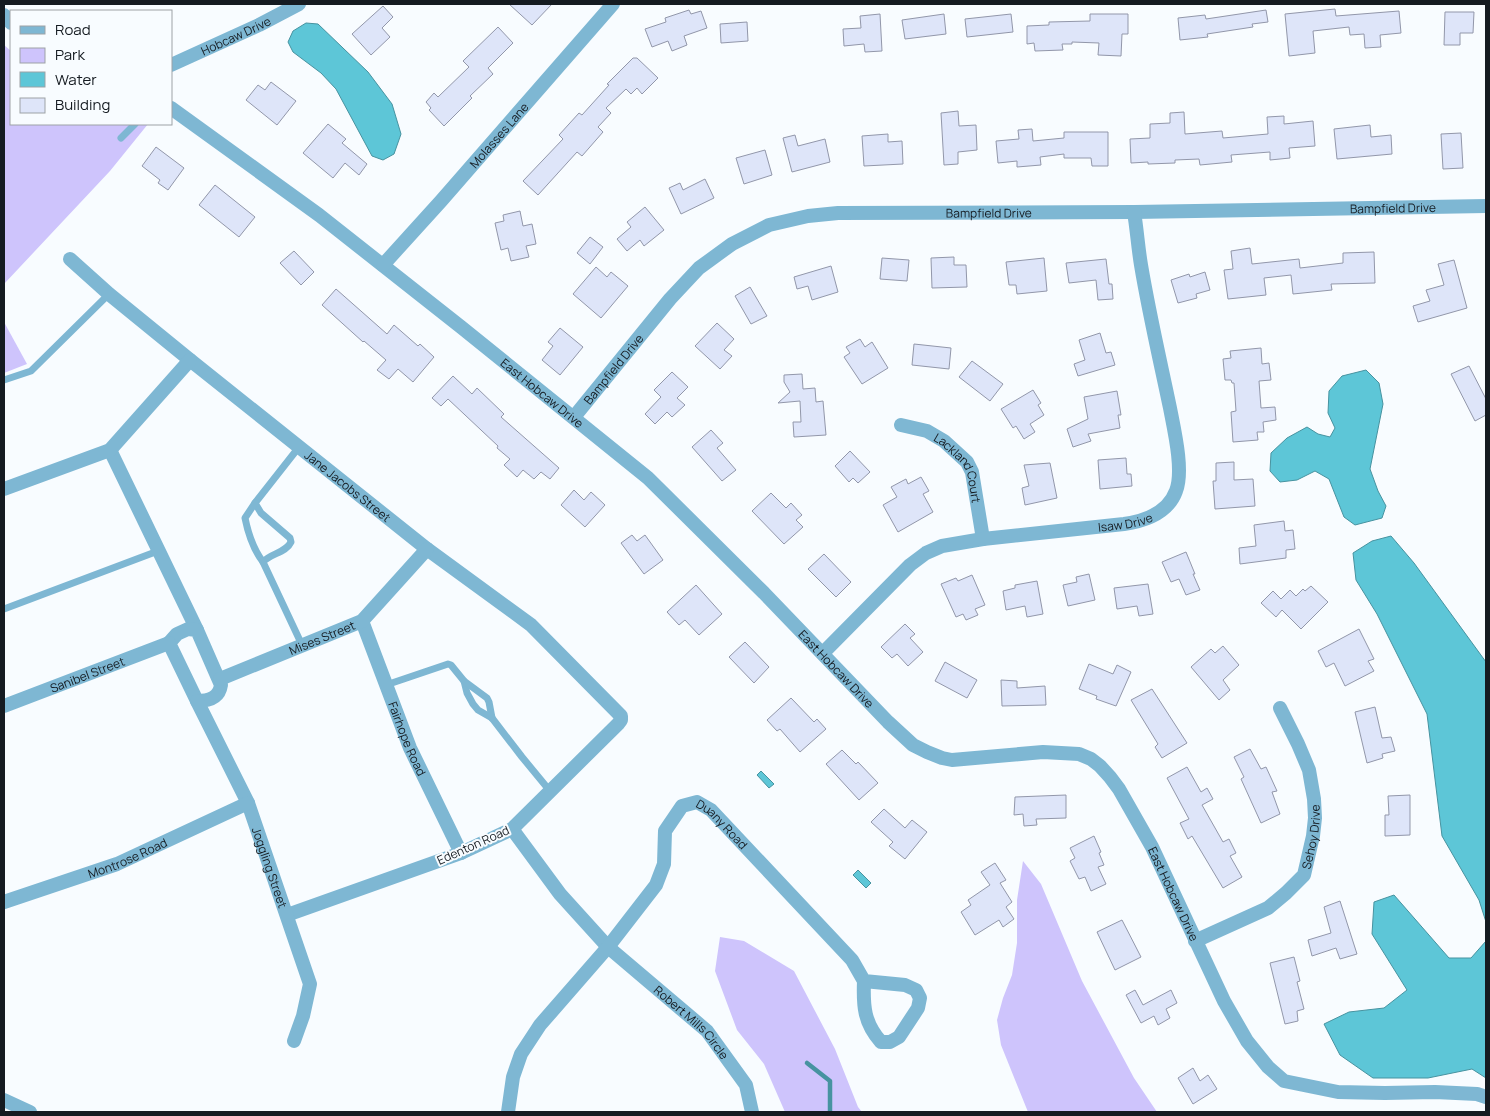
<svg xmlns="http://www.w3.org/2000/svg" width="1490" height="1116" font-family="Manrope,sans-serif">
  <rect width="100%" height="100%" fill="#f8fcff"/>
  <!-- green -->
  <g fill="#cec4fc">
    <path d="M4 45 11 51V124H148L110 171 4 284Z"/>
    <path d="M4 322 27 364 4 373Z"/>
    <path d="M1023 861 1041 884 1082 981 1134 1078 1157 1112H1028L1001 1045 997 1020 1003 998 1012 975 1017 943V900Z"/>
    <path d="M720 937 744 941 794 971 835 1049 858 1107 862 1112H785L764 1064 737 1030 715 971Z"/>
  </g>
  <!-- water -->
  <g fill="#5dc6d7" stroke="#4793a0">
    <path d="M306 23 318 24 368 72 392 104 401 134 394 154 383 160 372 156 336 89 321 73 293 52 288 42 293 31Z"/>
    <path d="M1366 370 1379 383 1383 404 1370 469 1378 491 1386 506 1382 518 1355 525 1344 517 1329 479 1315 471 1297 480 1280 482 1270 471 1271 453 1287 438 1307 427 1318 434 1330 437 1335 428 1328 413 1329 391 1342 376Z"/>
    <path d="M1391 536 1414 563 1486 662V922L1479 900 1442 836 1427 714 1377 614 1356 580 1353 553 1372 541Z"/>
    <path d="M761 771 774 784 769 788 757 775Z"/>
    <path d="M858 870 871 883 866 888 853 875Z"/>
    <path d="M1394 895 1449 958H1471L1486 941V1078L1472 1069 1428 1078H1373L1340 1055 1324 1024 1349 1012 1384 1008 1407 990 1372 934 1374 902Z"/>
  </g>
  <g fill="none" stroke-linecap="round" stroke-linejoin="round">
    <!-- stream -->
    <path stroke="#4793a0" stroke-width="4.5" d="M807 1063 830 1081V1112"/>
  </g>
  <!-- building -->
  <g fill="#dee5f9" stroke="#9297aa">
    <path d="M509 4H552L532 25Z"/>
    <path d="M383 6 393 17 382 28 390 37 371 55 352 34Z"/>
    <path d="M1335 9 1336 16 1399 11 1401 33 1380 35 1381 47 1365 48 1364 34 1350 35 1349 27 1313 31 1315 53 1289 56 1285 14Z"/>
    <path d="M689 10 691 14 701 11 707 28 684 36 687 45 672 51 668 41 652 47 645 29 666 22 665 18Z"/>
    <path d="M1266 10 1268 22 1252 24 1253 27 1207 34 1208 37 1180 40 1178 18 1205 15 1206 19Z"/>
    <path d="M1445 12H1474L1473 33H1460V45H1444Z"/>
    <path d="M880 14 882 51 865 52 864 44 844 46 843 29 861 28 860 16Z"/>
    <path d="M944 14 946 34 905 39 902 20Z"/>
    <path d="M1011 14 1013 32 967 37 965 19Z"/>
    <path d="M1090 14H1128V34H1122L1121 56 1098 55 1099 43 1072 42V44H1062L1063 50 1035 51 1034 43 1027 44V26L1049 25V22L1090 21Z"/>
    <path d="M747 22 748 41 721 43 720 24Z"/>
    <path d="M498 27 513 43 488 68 493 74 470 96 472 98 444 126 429 110 431 108 426 102 434 93 438 97 469 67 463 61Z"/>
    <path d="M633 58H637L658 78 642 94 637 88 631 94 626 89 606 108 611 113 598 127 603 132 582 156 577 152 538 195 523 181 563 139 559 135 579 113 582 115 609 85 607 84Z"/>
    <path d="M271 82 296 101 277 125 246 100 258 85 265 90Z"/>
    <path d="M958 111 959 126 976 125 977 150 958 152V164L944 165 941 113Z"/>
    <path d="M1184 112 1185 134 1222 131 1223 138 1268 134 1267 117 1284 116V124L1313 121 1315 146 1289 148 1290 158 1270 160V152L1231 155 1232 162 1200 165 1199 159 1175 160V163L1148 164V162L1131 163 1130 139 1150 138V124L1170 123V113Z"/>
    <path d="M328 124 346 139 342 143 367 164 359 175 345 163 333 178 303 153Z"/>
    <path d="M1370 125 1371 137 1391 135 1392 154 1337 159 1334 129Z"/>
    <path d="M1032 129 1033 141 1064 138V132H1108V166H1092L1091 158H1064V154L1040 157 1041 165 1017 167V161L998 163 996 141 1019 139 1018 130Z"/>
    <path d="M1461 133 1463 168 1443 169 1441 134Z"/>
    <path d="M888 134V142L902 141 903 164 864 166 862 136Z"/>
    <path d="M795 135 798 146 825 139 830 162 792 172 783 138Z"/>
    <path d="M156 147 184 168 168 190 158 183 160 180 142 166Z"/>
    <path d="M765 150 772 175 744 184 736 158Z"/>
    <path d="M705 179 714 198 681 214 669 188 680 183 683 190Z"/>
    <path d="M215 185 255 217 239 237 199 205Z"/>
    <path d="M645 207 664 230 644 246 640 240 627 251 617 239 631 227 627 222Z"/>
    <path d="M520 211 523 226 532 224 536 244 526 246 529 257 511 261 508 248 501 250 495 223 504 221 503 215Z"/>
    <path d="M590 237 603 247 590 264 577 253Z"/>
    <path d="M1250 248 1252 264 1299 259 1300 268 1343 263V253L1374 252 1375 283 1331 284 1332 290 1293 294 1291 275 1264 278 1266 295 1228 299 1224 270 1233 269 1231 251Z"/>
    <path d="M294 251 314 272 301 285 280 263Z"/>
    <path d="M954 257V265H966L967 287 932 288 931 258Z"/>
    <path d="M882 258 909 260 907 281 880 279Z"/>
    <path d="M1044 258 1047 291 1017 294 1016 285H1009L1006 262Z"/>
    <path d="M1106 259 1109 284H1112L1113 299 1098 300 1096 280 1069 283 1066 263Z"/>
    <path d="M1454 260 1467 308 1418 322 1413 306 1430 301 1426 290 1444 285 1438 264Z"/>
    <path d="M831 266 838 292 812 300 808 286 797 289 794 277Z"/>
    <path d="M596 267 607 277 611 272 628 286 601 318 573 294Z"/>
    <path d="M1205 272 1210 290 1196 294 1197 298 1178 303 1171 280 1189 274 1190 277Z"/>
    <path d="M750 287 767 316 751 324 735 296Z"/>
    <path d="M336 289 387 334 394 325 418 346 420 344 434 357 413 382 398 369 389 379 377 370 386 360 364 341 363 342 322 305Z"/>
    <path d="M717 323 734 339 724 350 732 356 720 369 695 346Z"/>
    <path d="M560 328 583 347 560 375 542 360 553 346 548 342Z"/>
    <path d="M1100 333 1106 353 1111 352 1115 365 1078 376 1074 364 1085 360 1079 340Z"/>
    <path d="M860 339 865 347 872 342 888 368 862 384 844 357 850 353 846 347Z"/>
    <path d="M914 344 951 348 949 369 912 365Z"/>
    <path d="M1261 348 1262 364 1269 363 1271 380 1259 381 1261 408 1275 407 1276 420 1263 422 1264 432H1257L1258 440 1233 442 1231 412 1236 411 1234 383H1232L1231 380H1225L1223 359 1231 358 1230 351Z"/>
    <path d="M972 361 1003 384 990 401 959 377Z"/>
    <path d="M1469 366 1486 399V415L1475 421 1451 374Z"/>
    <path d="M672 372 688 387 677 398 685 405 672 417 667 412 655 424 645 414 661 397 654 390Z"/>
    <path d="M802 374 803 389 815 388 816 402 823 401 826 435 794 437 793 422H801L800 401 778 403 790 392 784 382V375Z"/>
    <path d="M453 376 472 394 477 388 504 414 501 417 559 468 550 479 541 472 534 479 523 470 517 477 504 465 510 459 497 448 498 446 448 399 441 406 432 398Z"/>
    <path d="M1033 390 1041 403 1038 405 1044 415 1030 424 1035 432 1024 439 1016 426 1013 428 1001 409Z"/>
    <path d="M1117 391 1121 415H1118L1120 428 1088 434 1091 441 1073 447 1067 429 1088 419 1084 397Z"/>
    <path d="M711 430 723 443 717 448 736 470 722 481 692 447Z"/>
    <path d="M850 451 870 472 858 483 853 478 849 482 835 466Z"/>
    <path d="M1126 458 1127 474H1131L1132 486 1100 489 1098 460Z"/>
    <path d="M1234 462V480L1253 479 1255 506 1215 509 1213 481H1216V463Z"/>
    <path d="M1050 463 1057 498 1025 505 1022 488 1029 486 1024 465Z"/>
    <path d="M921 477 929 491 923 494 933 512 898 532 883 505 897 497 891 487 906 479 908 484Z"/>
    <path d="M574 490 584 500 591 492 605 505 585 527 561 505Z"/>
    <path d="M771 493 786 508 791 503 802 515 796 520 803 527 784 544 752 511Z"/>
    <path d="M1284 521 1285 531 1293 530 1295 549 1286 550V558L1240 564 1239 548 1256 546 1254 525Z"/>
    <path d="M632 535 637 541 645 535 663 560 644 574 621 543Z"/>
    <path d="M1186 552 1195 574H1193L1200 590 1186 595 1179 579 1171 582 1162 562Z"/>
    <path d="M824 554 851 582 836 597 808 569Z"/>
    <path d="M1089 574 1095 600 1068 606 1063 585 1077 582 1076 577Z"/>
    <path d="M972 575 985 605 975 609 978 615 966 620 963 614 956 617 941 584 956 578 958 581Z"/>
    <path d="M1037 581 1043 614 1027 617 1025 606 1006 610 1003 591 1015 588V585Z"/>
    <path d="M1148 584 1153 614 1139 616 1137 606 1117 609 1114 588Z"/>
    <path d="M696 585 722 614 699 635 685 620 679 625 667 612Z"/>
    <path d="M1311 586 1328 602 1301 629 1282 610 1276 617 1261 603 1273 591 1281 599 1290 590 1296 596 1303 589 1305 591Z"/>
    <path d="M905 624 915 634 910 638 923 652 908 666 897 654 892 658 881 647Z"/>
    <path d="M1359 629 1374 659 1368 661 1374 671 1345 686 1334 663 1326 667 1318 651Z"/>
    <path d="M745 642 769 667 754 683 729 657Z"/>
    <path d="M1223 646 1239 665 1223 680 1230 690 1219 700 1191 667 1211 649 1215 653Z"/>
    <path d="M945 662 977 680 967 698 935 681Z"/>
    <path d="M1089 664 1113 674 1117 665 1131 672 1116 706 1096 699 1097 696 1079 689Z"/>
    <path d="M1001 680 1017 681V688L1045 686 1046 705 1002 706Z"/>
    <path d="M1152 689 1187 743 1162 758 1155 747 1158 744 1131 700Z"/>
    <path d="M791 698 814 722 817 719 826 729 800 752 780 729 777 731 767 720Z"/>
    <path d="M1375 707 1382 738 1391 737 1395 751 1382 754 1383 758 1367 763 1355 712Z"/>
    <path d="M1250 749 1261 769 1266 767 1277 791 1272 792 1280 814 1261 823 1241 779 1244 777 1234 757Z"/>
    <path d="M842 750 856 764 858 762 878 783 859 800 826 764Z"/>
    <path d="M1187 767 1201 792 1207 788 1213 799 1202 805 1223 842 1229 839 1236 853 1230 856 1242 877 1223 888 1192 836 1188 839 1180 823 1189 819 1167 778Z"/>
    <path d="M1066 795V818L1036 819 1037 825 1024 826 1023 814 1014 815 1015 797Z"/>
    <path d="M1410 795V835L1385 836V815H1389L1388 796Z"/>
    <path d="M884 809 905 828 912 820 927 832 905 859 889 846 893 842 871 822Z"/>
    <path d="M1094 836 1101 852 1099 853 1104 865 1098 867 1106 884 1091 891 1085 877 1079 879 1070 861 1075 858 1070 848Z"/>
    <path d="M995 863 1006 880 1000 883 1012 902 1006 907 1014 919 1003 927 999 920 975 935 961 912 971 905 968 900 990 885 981 872Z"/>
    <path d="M1340 901 1357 954 1340 959 1336 948 1312 956 1308 940 1331 933 1324 907Z"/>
    <path d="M1122 920 1141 957 1115 970 1097 932Z"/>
    <path d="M1294 957 1300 981 1297 982 1304 1009 1297 1011 1298 1021 1285 1024 1270 963Z"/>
    <path d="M1135 990 1143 1005 1171 990 1177 1003 1166 1009 1170 1018 1158 1025 1154 1016 1141 1023 1126 995Z"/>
    <path d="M1193 1068 1200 1081 1208 1075 1217 1089 1193 1104 1178 1078Z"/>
  </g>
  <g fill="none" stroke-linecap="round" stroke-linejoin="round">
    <!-- lane -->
    <g stroke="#7eb7d3" stroke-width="7">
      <path d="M121 138 135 124"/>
      <path d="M4 380 31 371 109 294"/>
      <path d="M299 447 255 503 261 513 290 538 291 542C286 553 271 553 263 562L302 645"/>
      <path d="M255 503 245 518C248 533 254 550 263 562"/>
      <path d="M4 609 158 551"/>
      <path d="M464 681 467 693 473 704 478 710 492 718 522 757 550 791"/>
      <path d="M386 685 448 664 451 665 464 681 487 698 489 702 492 718"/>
    </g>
    <!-- street -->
    <g stroke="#7eb7d3" stroke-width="14">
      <path d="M4 15 11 23"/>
      <path id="s1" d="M171 65 259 25 299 4"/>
      <path id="s2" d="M171 108 319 215 461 327 648 478 764 593 888 722 913 745 927 752 942 758 952 760 1043 752 1079 754 1091 759 1100 766 1110 777 1119 789 1152 847 1224 1001 1247 1041 1268 1067 1284 1081 1338 1092 1385 1093 1435 1092 1477 1094 1486 1097"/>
      <path id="s3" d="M70 259 109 294 190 360 427 549 531 625 621 716V720L618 724 512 829 461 853 287 915"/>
      <path id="s4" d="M383 265 441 201 613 4"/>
      <path id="s5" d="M574 417 670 299 699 268 732 244 769 225 808 216 838 213 1134 212 1486 206"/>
      <path id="s6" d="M901 425 927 431 944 441 967 462 972 472 983 539"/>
      <path d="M110 450 197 630"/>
      <path d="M4 489 110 450 190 360"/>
      <path id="s7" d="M362 621 410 748 461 853"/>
      <path d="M188 629 197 630 221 685C219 698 209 701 197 701L169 643 177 634Z"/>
      <path id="s8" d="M823 653 910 565 926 553 942 546 983 539 1124 524C1145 521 1168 513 1176 491 1184 471 1174 429 1170 408 1160 360 1149 313 1141 265 1138 247 1137 230 1134 212"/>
      <path id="s9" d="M220 679 362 621 427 549"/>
      <path id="s10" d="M197 701 248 803 310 984 303 1016 294 1041"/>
      <path id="s11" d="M4 706 169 643"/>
      <path id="s12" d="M512 829 560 894 608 947 707 1031 746 1085 752 1112"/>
      <path id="s13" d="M4 902 117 864 248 803"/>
      <path id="s14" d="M1195 941 1268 908 1286 893 1304 875 1313 836 1315 818 1314 799 1309 770 1298 744 1280 708"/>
      <path d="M4 1100 30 1112"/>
      <path id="s15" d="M508 1112 513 1077 521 1054 540 1025 608 947 656 885 664 864 665 831 682 806 697 802 711 810 852 960 864 981 905 985 916 990 920 998 918 1008 899 1037 890 1042H881C864 1023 863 1006 864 981"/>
    </g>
  </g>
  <g text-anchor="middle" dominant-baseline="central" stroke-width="4" stroke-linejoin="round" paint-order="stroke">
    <!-- street labels -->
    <g font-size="12" fill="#151b21" stroke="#f8fcff">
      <text stroke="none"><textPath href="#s1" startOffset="71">Hobcaw Drive</textPath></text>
      <text stroke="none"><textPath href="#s4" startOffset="174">Molasses Lane</textPath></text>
      <text stroke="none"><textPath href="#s5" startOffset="902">Bampfield Drive</textPath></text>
      <text stroke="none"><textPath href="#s5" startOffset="498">Bampfield Drive</textPath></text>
      <text stroke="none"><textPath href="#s5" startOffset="62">Bampfield Drive</textPath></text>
      <text stroke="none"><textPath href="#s2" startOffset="468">East Hobcaw Drive</textPath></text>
      <text stroke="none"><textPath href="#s6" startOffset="78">Lackland Court</textPath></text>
      <text stroke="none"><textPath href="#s3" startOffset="359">Jane Jacobs Street</textPath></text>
      <text stroke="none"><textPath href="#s8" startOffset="346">Isaw Drive</textPath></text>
      <text stroke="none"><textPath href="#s9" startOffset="110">Mises Street</textPath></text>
      <text stroke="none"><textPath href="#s2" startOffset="872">East Hobcaw Drive</textPath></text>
      <text stroke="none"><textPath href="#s11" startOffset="89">Sanibel Street</textPath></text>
      <text stroke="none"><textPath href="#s7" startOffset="126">Fairhope Road</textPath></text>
      <text stroke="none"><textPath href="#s15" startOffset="411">Duany Road</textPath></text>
      <text stroke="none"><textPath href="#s14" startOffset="168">Sehoy Drive</textPath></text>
      <text transform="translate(473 845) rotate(-24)">Edenton Road</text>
      <text stroke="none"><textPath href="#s13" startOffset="131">Montrose Road</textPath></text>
      <text stroke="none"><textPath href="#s10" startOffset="182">Joggling Street</textPath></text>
      <text stroke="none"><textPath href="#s2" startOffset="1322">East Hobcaw Drive</textPath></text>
      <text stroke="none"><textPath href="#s12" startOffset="265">Robert Mills Circle</textPath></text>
    </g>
  </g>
  <!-- border -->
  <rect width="1490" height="1116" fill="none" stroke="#151b21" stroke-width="10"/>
  <!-- legend -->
  <rect x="10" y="10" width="162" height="115" fill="#f8fcff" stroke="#9da2a6"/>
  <rect x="20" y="26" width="25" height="8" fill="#7eb7d3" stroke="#9da2a6"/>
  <text x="55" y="35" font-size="15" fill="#151b21">Road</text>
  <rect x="20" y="48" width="25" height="15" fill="#cec4fc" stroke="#9da2a6"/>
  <text x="55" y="60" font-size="15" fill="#151b21">Park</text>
  <rect x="20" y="72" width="25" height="15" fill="#5dc6d7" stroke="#9da2a6"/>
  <text x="55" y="85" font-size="15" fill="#151b21">Water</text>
  <rect x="20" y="98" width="25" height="15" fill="#dee5f9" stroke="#9da2a6"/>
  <text x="55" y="110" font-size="15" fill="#151b21">Building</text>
</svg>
